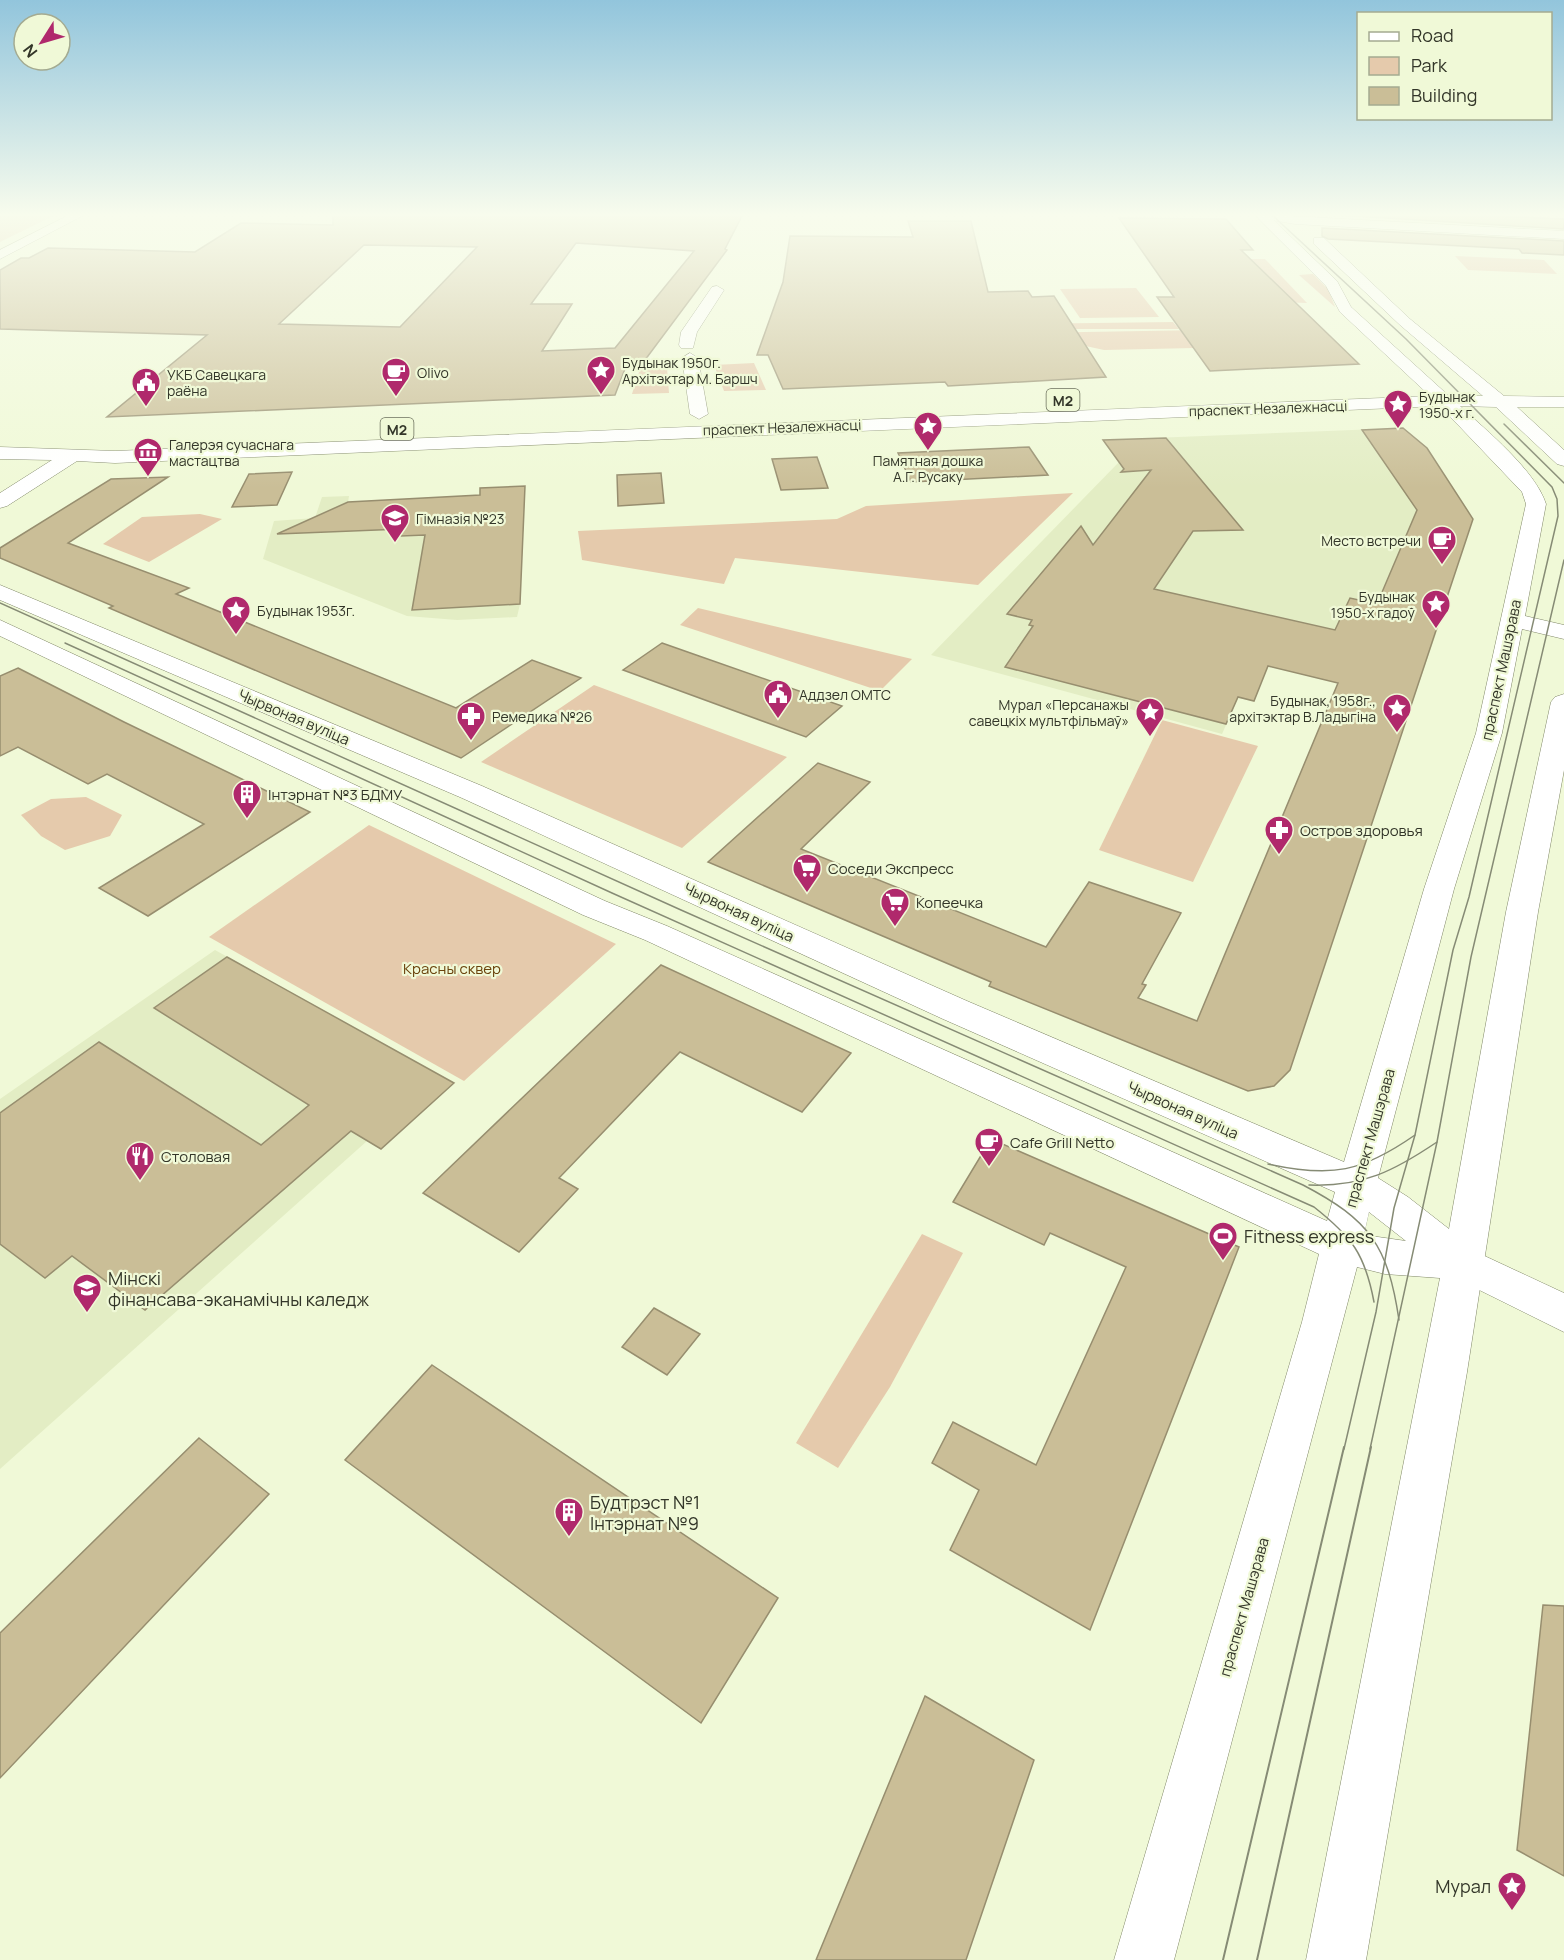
<svg xmlns="http://www.w3.org/2000/svg" width="1564" height="1960" font-family="Manrope,sans-serif">
  <rect width="100%" height="100%" fill="#f0f9d7"/>
  <!-- built -->
  <g fill="#e3edc4">
    <path d="M1403 428 1426 447 1458 497 1450 496 1454 526 1470 529 1443 608 1381 595 1377 603 1380 612 1439 625 1413 701 1234 658 1254 701 1238 698 1222 734 931 655 1119 462 1103 440Z"/>
    <path d="M525 486 520 604 517 617 457 620 407 616 263 559 274 521 315 518 322 497 349 496 348 502 479 495 480 488Z"/>
    <path d="M215 950 454 1083 381 1149 367 1141 0 1469V1099Z"/>
  </g>
  <!-- green -->
  <g fill="#e5caac">
    <path d="M0 214H57L0 242Z"/>
    <path d="M1455 256 1544 260 1557 274 1468 270Z"/>
    <path d="M1242 259H1265L1307 303 1280 302Z"/>
    <path d="M1313 274 1328 289 1335 307 1299 275Z"/>
    <path d="M1136 288 1159 317 1080 318 1060 289Z"/>
    <path d="M1173 322 1179 329H1015L1013 324Z"/>
    <path d="M1262 329 1283 346 1104 350 1026 333Z"/>
    <path d="M754 363 766 390 724 391 714 365Z"/>
    <path d="M667 368 669 393 632 394 640 369Z"/>
    <path d="M1073 493 978 585 735 558 724 584 582 560 578 531 837 519 866 506Z"/>
    <path d="M200 514 222 519 149 562 103 544 142 517Z"/>
    <path d="M698 608 912 659 880 691 680 625Z"/>
    <path d="M594 685 787 757 682 848 481 762Z"/>
    <path d="M1162 720 1258 746 1193 882 1099 850Z"/>
    <path d="M86 797 122 815 110 836 65 850 41 836 21 815 51 799Z"/>
    <path d="M369 825 616 944 464 1081 209 937Z"/>
    <path d="M922 1234 963 1253 890 1387 838 1468 796 1443Z"/>
  </g>
  <!-- building -->
  <g fill="#cabe97" stroke="#978e6f" stroke-width="1.5" fill-rule="evenodd">
    <path d="M333 214H612L742 216 725 249 727 250 645 360 628 361 615 395 107 417 207 335 0 329V270L21 258H29L48 248 195 252 241 223 333 225ZM576 243 694 251 615 348 542 351 572 304H531ZM364 245 477 247 400 327 279 324Z"/>
    <path d="M1323 214H1450L1564 219V229Z"/>
    <path d="M1119 218 1226 219 1253 250H1241L1359 364 1210 371 1157 297H1174Z"/>
    <path d="M908 221H971L988 292 1028 291 1032 297 1054 296 1106 377 948 386 945 382 783 389 768 355H757L783 282 790 236 913 237Z"/>
    <path d="M1322 228 1564 241V255L1522 253 1519 249 1328 239 1322 236Z"/>
    <path d="M1403 428 1427 448 1473 519 1290 1070 1274 1086 1248 1091 989 986 991 982 708 862 818 763 870 782 801 849 1046 947 1089 882 1181 913 1142 984 1146 985 1138 998 1197 1021 1338 683 1268 666 1254 701 1238 697 1226 724 1005 667 1033 626 1029 625 1032 620 1007 614 1081 526 1093 545 1151 470 1121 472 1124 469 1103 440 1166 438 1243 530 1193 531 1154 589 1335 630 1350 598 1377 604 1417 510 1362 430Z"/>
    <path d="M1029 447 1048 475 911 482 898 453Z"/>
    <path d="M817 457 828 488 781 490 772 459Z"/>
    <path d="M292 472 277 505 232 507 249 474Z"/>
    <path d="M661 473 664 503 618 506 617 475Z"/>
    <path d="M168 477 68 543 189 588 176 594 456 708 532 660 581 678 461 758 109 608 113 606 0 558V548L111 479Z"/>
    <path d="M525 486 520 604 412 610 425 535 401 536 402 529 277 534 348 502 480 495V488Z"/>
    <path d="M662 643 699 656 842 706 806 737 623 670Z"/>
    <path d="M18 668 124 722 310 812 148 916 99 888 204 824 107 774 88 784 18 747 0 756V676Z"/>
    <path d="M227 957 454 1083 381 1149 351 1131 145 1310 72 1256 45 1278 0 1244V1113L99 1042 261 1145 309 1105 154 1008Z"/>
    <path d="M661 965 851 1053 802 1112 680 1052 559 1178 578 1189 519 1252 423 1193Z"/>
    <path d="M991 1139 1239 1247 1090 1630 950 1550 979 1490 932 1463 953 1422 1036 1465 1126 1267 1050 1233 1044 1245 953 1202Z"/>
    <path d="M654 1308 700 1334 667 1375 622 1347Z"/>
    <path d="M432 1365 778 1598 701 1723 345 1460Z"/>
    <path d="M199 1438 269 1494 0 1778V1633Z"/>
    <path d="M1543 1605 1564 1606V1876L1517 1850Z"/>
    <path d="M925 1696 1034 1760 966 1960H816Z"/>
  </g>
  <g fill="none" stroke-linecap="round" stroke-linejoin="round">
    <!-- minor casing -->
    <g stroke="#808768" stroke-width="1">
      <g id="minor">
        <path d="M71 214H86L0 259V250Z"/>
        <path d="M1254 214 1564 231V239L1295 224 1260 218Z"/>
        <path d="M717 286 724 290 697 332 693 348H681L679 345 681 332 712 287Z"/>
        <path d="M690 353 698 358 708 414 699 419 690 414 682 358Z"/>
        <path d="M1461 1245 1564 1293V1332L1447 1274 1441 1262 1447 1250Z"/>
      </g>
    </g>
    <!-- major casing -->
    <g stroke="#808768" stroke-width="1">
      <path id="major" d="M1254 214H1267L1337 281 1351 307 1449 396H1483L1400 325 1314 244V238H1324L1410 319 1504 396 1564 397V407H1517L1564 450V466L1557 464 1496 407 1460 406C1487 431 1535 470 1546 504L1525 616 1564 625V639L1522 629 1502 733 1454 889 1378 1178 1408 1197 1449 1229 1506 912 1551 702 1555 697 1564 694V770L1538 912 1467 1372 1366 1960H1306L1440 1278 1385 1274 1357 1267 1174 1960H1114L1302 1322 1319 1254 645 940 583 915 0 636V620L605 901 667 926 1327 1221 1335 1192 943 1019 462 798 0 600V585L482 786 967 1001 1344 1162 1424 889 1476 733 1526 504 1522 492 1440 406 115 463 77 461 7 506 0 508V493L52 460 0 459V447L115 451 1430 396 1340 312 1326 286ZM1369 1212 1406 1241 1364 1235Z"/>
    </g>
    <!-- minor -->
    <use href="#minor" fill="#fff" fill-rule="evenodd"/>
    <!-- major -->
    <use href="#major" fill="#fff" fill-rule="evenodd"/>
    <!-- tram-far1 -->
    <g stroke="#868b75" stroke-width="1.5">
      <path d="M1271 214 1406 339 1552 487 1557 499 1558 516 1469 897 1453 950 1415 1135 1394 1208 1376 1312 1344 1449"/>
      <path d="M1504 424 1564 483"/>
      <path d="M0 603 681 910 1303 1185C1370 1220 1388 1246 1399 1320"/>
      <path d="M65 643 612 893 1314 1207C1352 1237 1365 1254 1374 1302"/>
      <path d="M1268 1164C1332 1178 1362 1172 1415 1135"/>
      <path d="M1309 1185C1363 1187 1394 1171 1437 1142"/>
      <path d="M1370 1449 1437 1142 1471 957 1564 560"/>
    </g>
    <!-- tram -->
    <g stroke="#868b75" stroke-width="2">
      <path d="M1223 1960 1344 1447"/>
      <path d="M1257 1960 1371 1447"/>
    </g>
  </g>
  <!-- sky -->
  <linearGradient id="sky" x2="0" y2="1"><stop stop-color="#92c5dc"/><stop offset="0.44" stop-color="#f8fced"/><stop offset="1" stop-color="#f8fced" stop-opacity="0"/></linearGradient>
  <rect width="1564" height="488" fill="url(#sky)"/>
  <!-- icons -->
  <defs>
    <g id="sight-pin" transform="scale(1.5)"><path d="M0 17L-7.5 6A9.5 9.5 0 1 1 7.5 6Z" fill="#b0296c" stroke="#f0f9d7"/><path d="M0-6L1.8-2.2L6-1.7L2.9 1.2L3.7 5.4L0 3.3L-3.7 5.4L-2.9 1.2L-6-1.7L-1.8-2.2Z" fill="#fff"/></g>
    <g id="cafe-pin" transform="scale(1.5)"><path d="M0 17L-7.5 6A9.5 9.5 0 1 1 7.5 6Z" fill="#b0296c" stroke="#f0f9d7"/><path d="M-5.5-4.5H6V0H3Q3 3.5 0 3.5H-2.5Q-5.5 3.5-5.5 0ZM3-3.2v2h1.7v-2ZM-6 4.5H4V6H-6Z" fill="#fff"/></g>
    <g id="civic-pin" transform="scale(1.5)"><path d="M0 17L-7.5 6A9.5 9.5 0 1 1 7.5 6Z" fill="#b0296c" stroke="#f0f9d7"/><path d="M-.6-6.5H3V-4.5H.6V-3L4-1V1h2V6H-6V1h2V-1L-.6-3ZM-1.2 2.5V6h2.4V2.5Z" fill="#fff"/></g>
    <g id="museum-pin" transform="scale(1.5)"><path d="M0 17L-7.5 6A9.5 9.5 0 1 1 7.5 6Z" fill="#b0296c" stroke="#f0f9d7"/><path d="M0-6L6-3V-2H-6V-3ZM-5-1h2V3h-2ZM-1-1h2V3h-2ZM3-1h2V3H3ZM-6 4H6V6H-6Z" fill="#fff"/></g>
    <g id="school-pin" transform="scale(1.5)"><path d="M0 17L-7.5 6A9.5 9.5 0 1 1 7.5 6Z" fill="#b0296c" stroke="#f0f9d7"/><path d="M0-5L7-2L0 1L-7-2ZM-4 1L0 2.5L4 1V4Q0 6-4 4Z" fill="#fff"/></g>
    <g id="pharmacy-pin" transform="scale(1.5)"><path d="M0 17L-7.5 6A9.5 9.5 0 1 1 7.5 6Z" fill="#b0296c" stroke="#f0f9d7"/><path d="M-2-6h4v4h4v4h-4v4h-4v-4h-4v-4h4Z" fill="#fff"/></g>
    <g id="building-pin" transform="scale(1.5)"><path d="M0 17L-7.5 6A9.5 9.5 0 1 1 7.5 6Z" fill="#b0296c" stroke="#f0f9d7"/><path d="M-4-6H4V6H1V3H-1V6H-4ZM-2.5-4.3h1.7v1.8h-1.7ZM.8-4.3h1.7v1.8H.8ZM-2.5-1h1.7V.8h-1.7ZM.8-1h1.7V.8H.8Z" fill="#fff"/></g>
    <g id="supermarket-pin" transform="scale(1.5)"><path d="M0 17L-7.5 6A9.5 9.5 0 1 1 7.5 6Z" fill="#b0296c" stroke="#f0f9d7"/><path d="M-6-5.5h2.5l.6 2H6L4.5 2H-2.5L-4.4-4H-6ZM-1.5 3.2a1.3 1.3 0 1 0 .1 0ZM3 3.2a1.3 1.3 0 1 0 .1 0Z" fill="#fff"/></g>
    <g id="restaurant-pin" transform="scale(1.5)"><path d="M0 17L-7.5 6A9.5 9.5 0 1 1 7.5 6Z" fill="#b0296c" stroke="#f0f9d7"/><path d="M-5-6h1v4h1v-4h1v4h1v-4h1v5L-1.5 .5V6h-2V.5L-5-1ZM5-6V6H3V1.5H1.5Q1.5-4 5-6Z" fill="#fff"/></g>
    <g id="stadium-pin" transform="scale(1.5)"><path d="M0 17L-7.5 6A9.5 9.5 0 1 1 7.5 6Z" fill="#b0296c" stroke="#f0f9d7"/><path d="M0-5a6.5 5 0 1 0 0 10a6.5 5 0 1 0 0-10ZM-3.5-1.8h7v3.6h-7Z" fill="#fff"/></g>
    <g id="university-pin" transform="scale(1.5)"><path d="M0 17L-7.5 6A9.5 9.5 0 1 1 7.5 6Z" fill="#b0296c" stroke="#f0f9d7"/><path d="M0-5L7-2L0 1L-7-2ZM-4 1L0 2.5L4 1V4Q0 6-4 4Z" fill="#fff"/></g>
  </defs>
  <g fill-rule="evenodd">
    <use href="#sight-pin" x="601" y="370"/>
    <use href="#cafe-pin" x="396" y="372"/>
    <use href="#civic-pin" x="146" y="382"/>
    <use href="#sight-pin" x="1398" y="404"/>
    <use href="#sight-pin" x="928" y="426"/>
    <use href="#museum-pin" x="148" y="452"/>
    <use href="#school-pin" x="395" y="518"/>
    <use href="#cafe-pin" x="1442" y="540"/>
    <use href="#sight-pin" x="1436" y="604"/>
    <use href="#sight-pin" x="236" y="610"/>
    <use href="#civic-pin" x="778" y="694"/>
    <use href="#sight-pin" x="1397" y="708"/>
    <use href="#sight-pin" x="1150" y="712"/>
    <use href="#pharmacy-pin" x="471" y="716"/>
    <use href="#building-pin" x="247" y="794"/>
    <use href="#pharmacy-pin" x="1279" y="830"/>
    <use href="#supermarket-pin" x="807" y="868"/>
    <use href="#supermarket-pin" x="895" y="902"/>
    <use href="#cafe-pin" x="989" y="1142"/>
    <use href="#restaurant-pin" x="140" y="1156"/>
    <use href="#stadium-pin" x="1223" y="1236"/>
    <use href="#university-pin" x="87" y="1288"/>
    <use href="#building-pin" x="569" y="1512"/>
    <use href="#sight-pin" x="1512" y="1886"/>
  </g>
  <g text-anchor="middle" dominant-baseline="central" stroke-width="4.5" stroke-linejoin="round" paint-order="stroke">
    <!-- far-poi labels -->
    <g font-size="14" fill="#333629" stroke="#f0f9d7" text-anchor="start">
      <text x="622" y="362">Будынак 1950г.<tspan x="622" dy="16">Архітэктар М. Баршч</tspan></text>
      <text x="417" y="372">Olivo</text>
      <text x="167" y="374">УКБ Савецкага<tspan x="167" dy="16">раёна</tspan></text>
      <text x="1419" y="396">Будынак<tspan x="1419" dy="16">1950-х г.</tspan></text>
      <text x="169" y="444">Галерэя сучаснага<tspan x="169" dy="16">мастацтва</tspan></text>
      <text x="928" y="460" text-anchor="middle">Памятная дошка<tspan x="928" dy="16">А.Г. Русаку</tspan></text>
      <text x="416" y="518">Гімназія №23</text>
      <text x="1421" y="540" text-anchor="end">Место встречи</text>
      <text x="1415" y="596" text-anchor="end">Будынак<tspan x="1415" dy="16">1950-х гадоў</tspan></text>
      <text x="257" y="610">Будынак 1953г.</text>
      <text x="799" y="694">Аддзел ОМТС</text>
      <text x="1376" y="700" text-anchor="end">Будынак, 1958г.,<tspan x="1376" dy="16">архітэктар В.Ладыгіна</tspan></text>
      <text x="1129" y="704" text-anchor="end">Мурал «Персанажы<tspan x="1129" dy="16">савецкіх мультфільмаў»</tspan></text>
      <text x="492" y="716">Ремедика №26</text>
    </g>
    <!-- shield labels -->
    <g fill="#f0f9d7" stroke="#6c705d" stroke-width="1.5">
      <rect x="1046.5" y="389" width="33" height="22" rx="4.5"/>
      <rect x="380.5" y="418" width="33" height="22" rx="4.5"/>
    </g>
    <g font-size="14" font-weight="bold" fill="#333629">
      <text x="1063" y="400">М2</text>
      <text x="397" y="429">М2</text>
    </g>
    <!-- far-street labels -->
    <g font-size="14" fill="#333629" stroke="#f0f9d7">
      <text transform="translate(1268 408) rotate(-2)">праспект Незалежнасці</text>
      <text transform="translate(782 427) rotate(-2)">праспект Незалежнасці</text>
    </g>
    <!-- street labels -->
    <g font-size="15" fill="#333629" stroke="#f0f9d7">
      <text transform="translate(1501 670) rotate(-78)">праспект Машэрава</text>
      <text transform="translate(294 717) rotate(23)">Чырвоная вуліца</text>
      <text transform="translate(739 912) rotate(25)">Чырвоная вуліца</text>
      <text transform="translate(1183 1110) rotate(24)">Чырвоная вуліца</text>
      <text transform="translate(1370 1138) rotate(-74)">праспект Машэрава</text>
      <text transform="translate(1244 1607) rotate(-74)">праспект Машэрава</text>
    </g>
    <!-- poi labels -->
    <g font-size="15" fill="#333629" stroke="#f0f9d7" text-anchor="start">
      <text x="268" y="794">Інтэрнат №3 БДМУ</text>
      <text x="1300" y="830">Остров здоровья</text>
      <text x="828" y="868">Соседи Экспресс</text>
      <text x="916" y="902">Копеечка</text>
      <text x="1010" y="1142">Cafe Grill Netto</text>
      <text x="161" y="1156">Столовая</text>
    </g>
    <!-- park labels -->
    <g font-size="15" fill="#6a430c" stroke="#f0f9d7">
      <text x="452" y="968">Красны сквер</text>
    </g>
    <!-- near-poi labels -->
    <g font-size="18" fill="#333629" stroke="#f0f9d7" text-anchor="start">
      <text x="1244" y="1236">Fitness express</text>
      <text x="108" y="1278">Мінскі<tspan x="108" dy="21">фінансава-эканамічны каледж</tspan></text>
      <text x="590" y="1502">Будтрэст №1<tspan x="590" dy="21">Інтэрнат №9</tspan></text>
      <text x="1491" y="1886" text-anchor="end">Мурал</text>
    </g>
  </g>
  <!-- legend -->
  <rect x="1357" y="12" width="195" height="108" fill="#f0f9d7" stroke="#a4ab91" stroke-width="1.5"/>
  <rect x="1369" y="32" width="30" height="9" fill="#ffffff" stroke="#a4ab91" stroke-width="1.5"/>
  <text x="1411" y="42" font-size="18" fill="#333629">Road</text>
  <rect x="1369" y="57" width="30" height="18" fill="#e5caac" stroke="#a4ab91" stroke-width="1.5"/>
  <text x="1411" y="72" font-size="18" fill="#333629">Park</text>
  <rect x="1369" y="87" width="30" height="18" fill="#cabe97" stroke="#a4ab91" stroke-width="1.5"/>
  <text x="1411" y="102" font-size="18" fill="#333629">Building</text>
  <!-- north arrow -->
  <g transform="translate(42 42) rotate(233)"><circle r="28" fill="#f0f9d7" stroke="#a4ab91" stroke-width="1.5"/>
  <path d="M0-4.5L10 22L0 15L-10 22Z" fill="#b0296c"/>
  <text y="-9" font-size="16" font-weight="bold" text-anchor="middle" fill="#333629">N</text>
  </g>
</svg>
